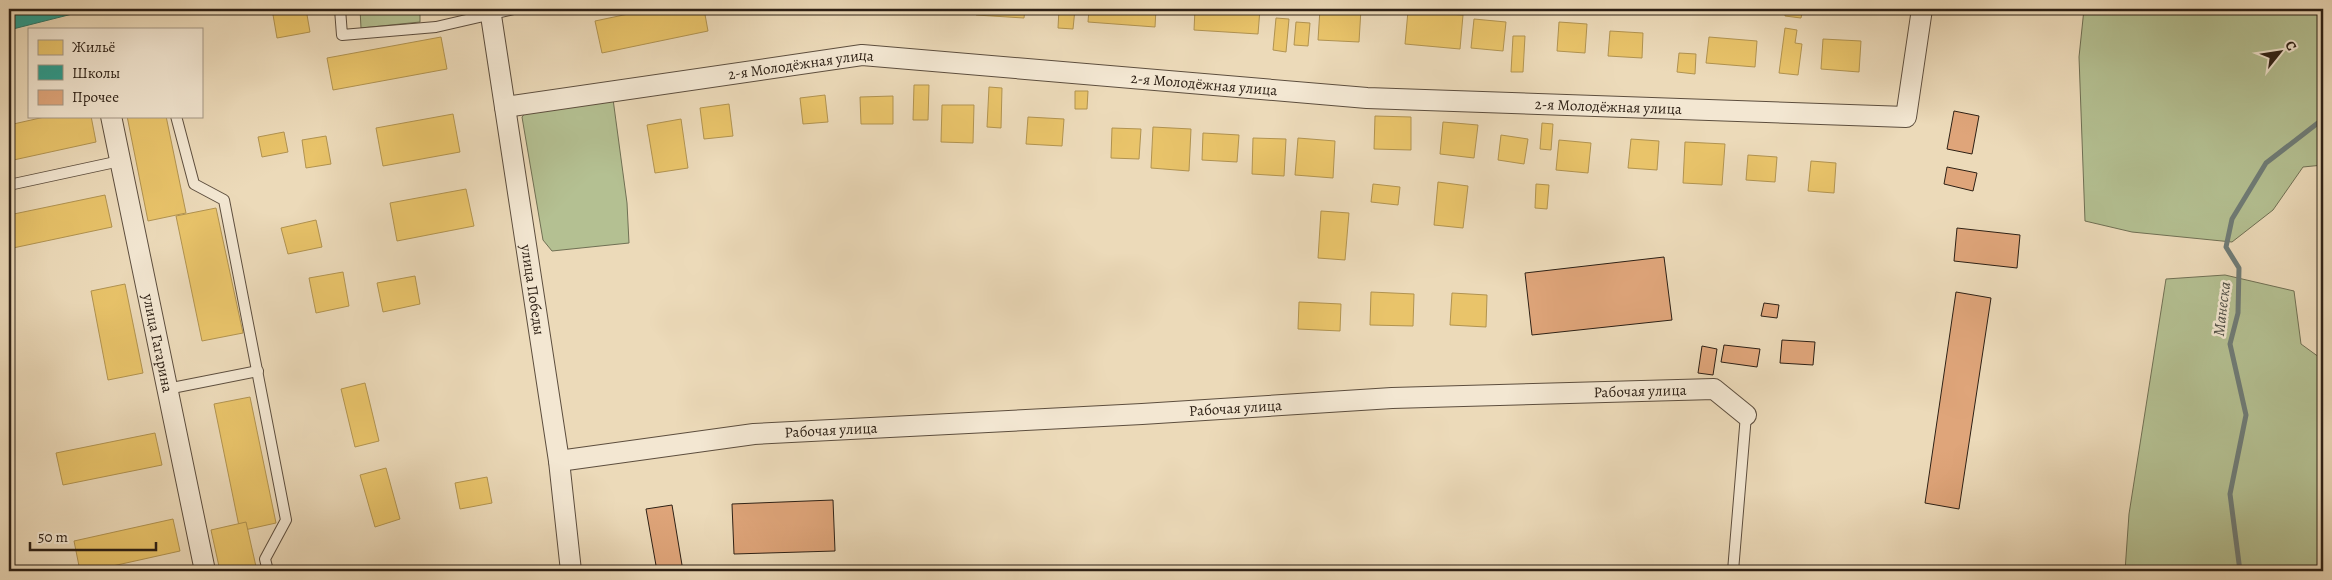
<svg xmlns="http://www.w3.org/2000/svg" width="2332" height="580" font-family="Alegreya,serif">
  <rect width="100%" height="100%" fill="#ecdab9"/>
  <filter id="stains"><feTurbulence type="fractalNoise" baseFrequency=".004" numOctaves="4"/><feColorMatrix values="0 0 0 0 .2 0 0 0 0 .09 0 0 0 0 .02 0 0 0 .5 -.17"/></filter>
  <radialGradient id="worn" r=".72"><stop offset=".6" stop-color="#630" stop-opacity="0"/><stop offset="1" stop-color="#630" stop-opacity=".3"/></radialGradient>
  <!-- green -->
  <g fill="#b4c092" stroke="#707054">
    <path d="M360 9H420V22L361 28Z"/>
    <path d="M2084 9H2323V165L2303 167 2273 210 2232 242 2132 232 2085 221 2079 57Z"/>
    <path d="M613 99 627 203 629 243 552 251 543 240 522 117 528 110Z"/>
    <path d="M2225 275 2294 291 2301 344 2323 360V562L2315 571H2125L2129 514 2166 279Z"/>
  </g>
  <!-- homes -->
  <g fill="#e9c46a" stroke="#b19350">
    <path d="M272 9H306L310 32 277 38Z"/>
    <path d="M652 9H704L708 31 602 53 595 21Z"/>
    <path d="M857 9H893V12Z"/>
    <path d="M906 9H942V14Z"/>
    <path d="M976 9H1025L1024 18 976 15Z"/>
    <path d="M1059 9H1075L1073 29 1058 28Z"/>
    <path d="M1089 9H1156L1155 27 1088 22Z"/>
    <path d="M1195 9H1260L1258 34 1194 30Z"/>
    <path d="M1320 9H1361L1359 42 1318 40Z"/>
    <path d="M1785 9H1803L1801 18 1785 16Z"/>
    <path d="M1408 11 1463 15 1460 49 1405 44Z"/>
    <path d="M1276 18 1289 19 1286 52 1273 50Z"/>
    <path d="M1474 19 1506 22 1503 51 1471 48Z"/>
    <path d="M1296 22 1310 23 1308 46 1294 45Z"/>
    <path d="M1559 22 1587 24 1585 53 1557 51Z"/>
    <path d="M1785 28 1797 30 1795 43 1802 44 1798 75 1779 73Z"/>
    <path d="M1610 31 1643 33 1642 58 1608 56Z"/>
    <path d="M1513 36H1525L1523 72H1511Z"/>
    <path d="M441 37 447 69 333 90 327 58Z"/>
    <path d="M1709 37 1757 41 1755 67 1706 63Z"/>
    <path d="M1823 39 1861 41 1859 72 1821 69Z"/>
    <path d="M1679 53 1696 54 1695 74 1677 72Z"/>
    <path d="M914 85H929L928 120H913Z"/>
    <path d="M989 87 1002 88 1001 128 987 127Z"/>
    <path d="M1075 91H1088L1087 109H1075Z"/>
    <path d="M825 95 828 122 803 124 800 98Z"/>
    <path d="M893 96V124H861L860 97Z"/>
    <path d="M729 104 733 136 704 139 700 108Z"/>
    <path d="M942 105H974L973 143 941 142Z"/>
    <path d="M453 114 460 152 383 166 376 128Z"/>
    <path d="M49 116H91L96 142 9 161V125Z"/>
    <path d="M127 116H166L186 213 148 221Z"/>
    <path d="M1375 116 1411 117V150L1374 149Z"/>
    <path d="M1028 117 1064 119 1062 146 1026 144Z"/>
    <path d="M681 119 688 168 655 173 647 125Z"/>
    <path d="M1443 122 1478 125 1474 158 1440 154Z"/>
    <path d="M1542 123 1553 124 1551 150 1540 149Z"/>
    <path d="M1153 127 1191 129 1189 171 1151 168Z"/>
    <path d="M1112 128 1141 129 1139 159 1111 158Z"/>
    <path d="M284 132 288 152 262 157 258 137Z"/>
    <path d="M1203 133 1239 135 1237 162 1202 160Z"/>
    <path d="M1501 135 1528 139 1524 164 1498 160Z"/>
    <path d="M326 136 331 164 306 168 302 140Z"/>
    <path d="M1253 138 1286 139 1284 176 1252 174Z"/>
    <path d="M1298 138 1335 141 1333 178 1295 175Z"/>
    <path d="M1631 139 1659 141 1657 170 1628 168Z"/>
    <path d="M1559 140 1591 143 1588 173 1556 170Z"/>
    <path d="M1685 142 1725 144 1722 185 1683 183Z"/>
    <path d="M1748 155 1777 157 1775 182 1746 180Z"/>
    <path d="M1811 161 1836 163 1834 193 1808 191Z"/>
    <path d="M1438 182 1468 186 1463 228 1434 225Z"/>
    <path d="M1373 184 1400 187 1398 205 1371 202Z"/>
    <path d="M1536 184 1549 185 1547 209 1535 208Z"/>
    <path d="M466 189 474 226 397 241 390 203Z"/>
    <path d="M105 195 112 227 13 248 9 215Z"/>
    <path d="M216 208 243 333 202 341 176 216Z"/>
    <path d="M1321 211 1349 213 1345 260 1318 258Z"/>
    <path d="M316 220 322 247 288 254 281 228Z"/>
    <path d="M343 272 349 306 316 313 309 278Z"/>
    <path d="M415 276 420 304 383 312 377 283Z"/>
    <path d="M125 284 143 373 108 380 91 291Z"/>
    <path d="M1371 292 1414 294 1413 326 1370 325Z"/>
    <path d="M1452 293 1487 295 1486 327 1450 325Z"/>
    <path d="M1299 302 1341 304 1340 331 1298 329Z"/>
    <path d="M365 383 379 441 355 447 341 389Z"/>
    <path d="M250 397 276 523 240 531 214 404Z"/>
    <path d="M155 433 162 465 63 485 56 453Z"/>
    <path d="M386 468 400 519 375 527 360 475Z"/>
    <path d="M487 477 492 503 460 509 455 483Z"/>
    <path d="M173 519 180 551 90 571H80L74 541Z"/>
    <path d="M246 522 257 571H220L211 530Z"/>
  </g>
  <!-- schools -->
  <path fill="#2a9d8f" stroke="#2b786a" d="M9 9H92L9 30Z"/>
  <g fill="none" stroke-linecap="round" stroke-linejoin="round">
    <!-- stream -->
    <path stroke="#6f7c77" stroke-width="5" d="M2240 571 2230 494 2246 415 2230 344 2238 313 2239 268 2226 247 2232 219 2266 163 2323 119"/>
  </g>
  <!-- building -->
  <g fill="#dfa57a" stroke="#2d2015">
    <path d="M1954 111 1979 116 1972 154 1947 149Z"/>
    <path d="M1947 167 1977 173 1973 191 1944 184Z"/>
    <path d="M1957 228 2020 235 2017 268 1954 261Z"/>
    <path d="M1664 257 1672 320 1532 335 1525 273Z"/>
    <path d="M1956 292 1991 298 1959 509 1925 503Z"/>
    <path d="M1764 303 1779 305 1777 318 1761 316Z"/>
    <path d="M1782 340 1815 342 1813 365 1780 363Z"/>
    <path d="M1724 345 1760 349 1757 367 1721 362Z"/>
    <path d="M1702 346 1717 349 1713 375 1698 373Z"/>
    <path d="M833 500 835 551 734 554 732 504Z"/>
    <path d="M672 505 683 571H657L646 509Z"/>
  </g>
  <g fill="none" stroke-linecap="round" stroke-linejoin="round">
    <!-- service casing -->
    <g stroke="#5d4e3e" stroke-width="12">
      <g id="service">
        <path d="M340 9 342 35 436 27 514 9"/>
        <path d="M176 116 194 184 224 200 286 520 265 559 268 571"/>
        <path d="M9 185 120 161"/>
        <path d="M167 389 258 371"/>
        <path d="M1733 571 1746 415"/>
      </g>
    </g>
    <!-- minor casing -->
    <g stroke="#5d4e3e" stroke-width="22">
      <g id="minor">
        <path id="s1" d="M490 9 559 461 571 571"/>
        <path id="s2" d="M505 107 862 55 1367 98 1906 117 1922 9"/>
        <path id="s3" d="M111 116 205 571"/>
        <path id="s4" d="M559 461 754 434 1142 414 1392 398 1714 389 1746 415"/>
      </g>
    </g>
    <!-- service -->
    <use href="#service" stroke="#f3e7d2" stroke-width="10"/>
    <!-- minor -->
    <use href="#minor" stroke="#f3e7d2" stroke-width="20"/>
  </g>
  <g text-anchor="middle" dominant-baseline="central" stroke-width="5" stroke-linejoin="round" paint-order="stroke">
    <!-- street labels -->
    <g font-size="15" fill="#2d2015" stroke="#f3e7d2">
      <text stroke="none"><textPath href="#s2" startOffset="299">2-я Молодёжная улица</textPath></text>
      <text stroke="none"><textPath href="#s2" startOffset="704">2-я Молодёжная улица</textPath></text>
      <text stroke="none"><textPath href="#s2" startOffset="1109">2-я Молодёжная улица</textPath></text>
      <text stroke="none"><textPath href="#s1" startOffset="284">улица Победы</textPath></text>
      <text stroke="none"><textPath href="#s3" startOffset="232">улица Гагарина</textPath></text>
      <text stroke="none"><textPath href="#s4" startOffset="1084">Рабочая улица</textPath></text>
      <text stroke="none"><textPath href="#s4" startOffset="679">Рабочая улица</textPath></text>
      <text stroke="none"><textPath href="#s4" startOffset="274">Рабочая улица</textPath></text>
    </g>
    <!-- water labels -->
    <g font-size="16" font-style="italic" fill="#4e4e46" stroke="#f3e7d2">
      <text transform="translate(2222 309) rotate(-83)">Манеска</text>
    </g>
  </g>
  <!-- margin -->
  <rect width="2332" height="580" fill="none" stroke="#ecdab9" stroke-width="30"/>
  <rect x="10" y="10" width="2312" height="560" fill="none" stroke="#2d2015" stroke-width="2.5"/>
  <rect x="15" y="15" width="2302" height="550" fill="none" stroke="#2d2015"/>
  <!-- legend -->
  <rect x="28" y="28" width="175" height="90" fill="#f3e7d2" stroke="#a49786"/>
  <rect x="38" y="40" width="25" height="15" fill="#e9c46a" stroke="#a49786"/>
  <text x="72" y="52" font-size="15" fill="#2d2015">Жильё</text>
  <rect x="38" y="65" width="25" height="15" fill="#2a9d8f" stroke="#a49786"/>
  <text x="72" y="78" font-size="15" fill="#2d2015">Школы</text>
  <rect x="38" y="90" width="25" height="15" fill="#dfa57a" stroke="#a49786"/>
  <text x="72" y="102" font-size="15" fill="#2d2015">Прочее</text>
  <!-- north arrow -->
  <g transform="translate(2280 52) rotate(60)" stroke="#f3e7d2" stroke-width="4" paint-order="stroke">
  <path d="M0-4L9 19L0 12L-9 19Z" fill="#2d2015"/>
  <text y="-8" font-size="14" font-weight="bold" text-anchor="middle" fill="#2d2015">С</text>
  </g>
  <!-- scale -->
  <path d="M30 542v8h126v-8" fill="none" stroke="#2d2015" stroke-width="2.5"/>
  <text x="38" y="542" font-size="15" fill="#2d2015" stroke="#f3e7d2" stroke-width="4" paint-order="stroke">50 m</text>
  <rect width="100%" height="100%" filter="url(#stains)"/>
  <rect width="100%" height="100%" fill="url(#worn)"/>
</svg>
